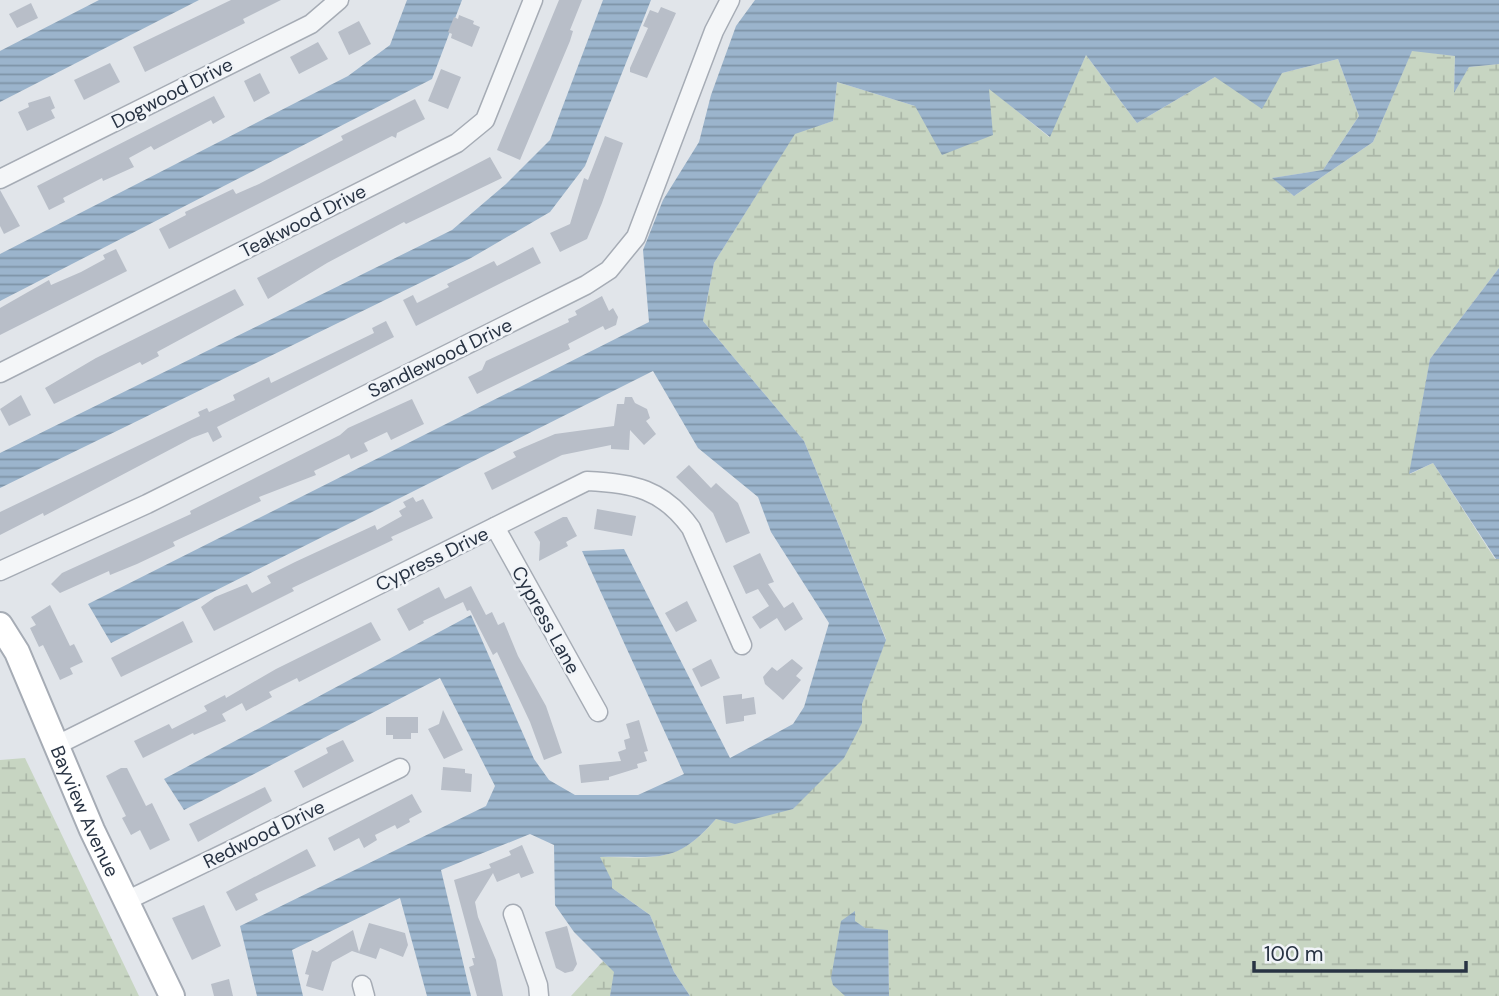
<svg xmlns="http://www.w3.org/2000/svg" width="1499" height="996" font-family="'DM Sans',sans-serif">
  <defs>
    <pattern id="wetland-marsh" width="20" height="14" patternUnits="userSpaceOnUse" patternTransform="scale(1.75)"><rect width="20" height="14" fill="#c7d5c2"/><path d="M1 5h8M5 5V1M11 12h8M15 12V8" fill="none" stroke="#abb7a8"/></pattern>
    <pattern id="water-rules" width="6" height="5" patternUnits="userSpaceOnUse" patternTransform="scale(1.75)"><rect width="6" height="5" fill="#9bb4cc"/><path d="M0 2.5h6" fill="none" stroke="#7e93a7"/></pattern>
  </defs>
  <rect width="100%" height="100%" fill="#e1e5ea"/>
  <!-- wetland -->
  <g fill="url(#wetland-marsh)">
    <path d="M1412 50 1455 56 1454 91 1469 67 1499 64V268L1430 359 1410 474 1433 463 1495 559H1499V996H889L888 931 865 928 854 921 855 912 845 996H690L674 972 650 915 612 888 599 857C655 857 676 865 716 819L793 809 861 723 862 704 886 639 804 441 703 321 714 263 795 133 833 121 837 82 915 106 989 88 1049 137 1086 55 1137 123 1215 77 1282 73 1338 59 1359 116 1323 170 1273 178 1294 196 1373 142Z"/>
    <path d="M25 758 139 996H0V760Z"/>
    <path d="M603 961 615 972 610 996H571Z"/>
  </g>
  <!-- water -->
  <g fill="url(#water-rules)">
    <path d="M99 0H199L0 102V51Z"/>
    <path d="M407 0H462L432 79 0 301V254L348 76 390 45Z"/>
    <path d="M603 0H651L585 166 550 212 471 258 0 488V453L452 230 506 184 550 140Z"/>
    <path d="M755 0H1499V64L1469 67 1454 93 1455 56 1412 51 1373 142 1294 196 1272 178 1323 170 1359 116 1338 59 1282 73 1262 109 1215 77 1137 123 1086 55 1050 137 989 89 993 135 942 155 915 106 837 82 833 121 795 134 714 263 703 321 804 441 886 640 862 704V723L844 758 793 809 735 824 716 819C674 867 657 855 600 857L612 881V888L650 915 674 972 690 996H610L614 972 574 932 555 905 554 845 530 834 441 870 471 996H427L400 898 292 950 303 996H257L240 926 486 806 495 786 440 678 184 810 164 779 471 615 534 759 549 780 575 795H638L684 774 582 551 624 549 730 758 793 724 804 707 829 623 771 532 758 497 698 448 653 371 111 643 88 604 649 322 643 250 663 200 699 142 711 95 736 26Z"/>
    <path d="M1499 268V559H1496L1433 463 1409 474 1430 359Z"/>
    <path d="M855 911V921L865 928 888 930 889 996H845L833 985 831 978 841 921Z"/>
  </g>
  <!-- building -->
  <g fill="#b8bec8">
    <path d="M231 0H281L243 19 245 23 145 72 133 47Z"/>
    <path d="M559 0H582L570 30 573 31 570 41 520 160 497 150Z"/>
    <path d="M31 3 38 18 17 28 9 14Z"/>
    <path d="M661 7 676 13 647 78 630 72V68L648 28 643 26 650 10 658 13Z"/>
    <path d="M459 15 474 21 473 24 480 27 472 47 451 38 452 34 448 32 454 17 458 19Z"/>
    <path d="M359 21 371 44 349 55 338 32Z"/>
    <path d="M318 42 328 59 299 74 290 57Z"/>
    <path d="M110 63 120 82 84 100 74 80Z"/>
    <path d="M441 69 461 77 448 109 428 101Z"/>
    <path d="M260 73 270 93 254 102 244 81Z"/>
    <path d="M50 96 55 108 51 110 55 118 27 131 18 112 29 107 28 103Z"/>
    <path d="M214 96 225 117 213 124 211 120 154 150 151 146 129 158 134 167 103 181 102 178 63 198 65 202 49 210 37 186Z"/>
    <path d="M415 99 425 119 397 133 396 138 392 136 169 249 159 229 186 215 185 212 233 189 236 194 259 184 343 140 341 136Z"/>
    <path d="M605 136 623 143 602 203 587 239 560 252 550 233 570 224 584 178 588 180Z"/>
    <path d="M490 157 502 178 406 224 404 222 327 263 268 299 257 278Z"/>
    <path d="M0 190 20 226 4 234 0 226Z"/>
    <path d="M533 247 541 263 416 326 403 300 413 295 417 303 449 287 447 284 494 261 497 266Z"/>
    <path d="M116 249 127 271 0 335V308L49 280 51 285 81 272 105 259 103 255Z"/>
    <path d="M235 289 244 305 157 352 159 356 142 365 140 362 54 404 45 388 96 358Z"/>
    <path d="M602 296 609 311 613 308 618 317 616 325 605 330 603 326 568 344 570 349 477 394 468 377 482 370 486 361 569 322 568 319 577 315 575 311Z"/>
    <path d="M386 321 394 337 217 427 222 437 213 442 208 432 192 438 44 516 43 513 0 535V512L200 416 198 412 207 408 209 412 235 400 233 395 269 377 271 383 374 333 372 328Z"/>
    <path d="M21 395 31 415 9 426 0 409Z"/>
    <path d="M625 397H632L635 403 647 409 650 418 646 421 656 434 644 445 630 430 629 450 611 449V445L562 455 492 490 484 473 516 457 513 452 555 434 614 426 617 404H624Z"/>
    <path d="M412 399 424 424 391 440 387 432 364 443 368 451 351 459 349 454 314 471 316 475 259 497 261 501 173 542 175 546 137 564 110 575 109 571 60 593 51 584 62 573 191 514 190 511 340 435 348 428Z"/>
    <path d="M689 465 711 488 716 483 738 503 750 533 726 543 713 513 676 477Z"/>
    <path d="M413 497 416 502 423 499 433 518 391 537 393 540 292 588 294 591 214 631 201 607 215 597 247 584 252 593 271 583 267 576 295 562 375 525 377 530 402 516 399 511 406 507 403 502Z"/>
    <path d="M597 509 636 516 632 536 594 529Z"/>
    <path d="M563 517H567L577 536 566 542 568 546 539 561 540 542 534 532Z"/>
    <path d="M760 553 774 582 768 584 784 608 793 602 803 619 785 631 777 618 760 629 752 617 769 606 758 589 746 594 733 566Z"/>
    <path d="M471 586 486 615 492 612 498 625 504 622 518 656 546 706 562 753 544 760 530 722 497 652 493 655 470 610 467 611 463 602 423 621 424 623 409 631 397 609 439 587 445 599Z"/>
    <path d="M687 601 697 621 676 632 665 613Z"/>
    <path d="M50 605 70 646 74 644 83 662 70 668 73 674 60 680 43 645 39 647 30 628 36 625 31 617Z"/>
    <path d="M183 621 193 642 121 677 111 658Z"/>
    <path d="M371 622 381 640 299 682 297 678 269 692 272 697 246 711 242 703 222 714 226 721 194 735 193 733 143 758 134 741 169 724 172 729 207 711 204 706 225 695 226 698 276 669Z"/>
    <path d="M711 659 720 678 701 687 692 669Z"/>
    <path d="M792 659 803 668 796 676 801 680 783 700 765 684 763 677 772 667 777 671Z"/>
    <path d="M742 694V699L754 697 756 714 744 716V721L726 724 723 696Z"/>
    <path d="M443 710 463 750 444 759 428 729 439 724Z"/>
    <path d="M386 717H418V733H411V739H393V735H386Z"/>
    <path d="M639 720 648 751 644 752 647 761 637 764 638 768 609 777V780L581 783 579 765 621 761 618 752 626 749 624 740 630 738 626 724Z"/>
    <path d="M343 740 354 761 303 788 294 771 328 753 326 748Z"/>
    <path d="M443 767 465 769V773L472 774 471 792 441 790Z"/>
    <path d="M121 768H127L146 806 152 803 170 840 150 850 140 830 131 835 122 818 126 816 106 776Z"/>
    <path d="M265 787 272 801 198 842 189 824Z"/>
    <path d="M412 794 422 812 409 819 410 822 397 829 395 825 375 835 377 840 364 848 359 838 334 851 328 838Z"/>
    <path d="M522 845 534 873 521 878 519 873 497 882 493 873 475 902 478 917 496 960 503 996H477L469 967 474 965 472 958H475L454 880 491 868 489 864 511 855 509 851Z"/>
    <path d="M307 849 316 866 255 894 258 900 236 911 226 892Z"/>
    <path d="M204 905 221 946 192 960 172 918Z"/>
    <path d="M369 923 405 933 408 945 403 957 380 948 376 959 352 951 332 962 323 991 306 986 309 975 305 974 312 950 317 952 353 930 359 952Z"/>
    <path d="M567 926 577 964 573 971 565 973 556 968 545 932Z"/>
    <path d="M229 979 233 996H214L211 984Z"/>
  </g>
  <g fill="none" stroke-linecap="round" stroke-linejoin="round">
    <!-- street casing -->
    <g stroke="#a6acb5" stroke-width="21">
      <g id="street">
        <path d="M0 179 311 24 339 0"/>
        <path d="M0 373 457 143 485 120 533 0"/>
        <path d="M495 527 598 712"/>
        <path d="M0 571 147 504 586 285 609 270 636 237 714 31 730 0"/>
        <path d="M55 746 587 481C633 483 663 489 691 528L742 645"/>
        <path d="M128 900 400 768"/>
        <path d="M513 914 538 985 539 996"/>
        <path d="M362 985 365 996"/>
      </g>
    </g>
    <!-- secondary casing -->
    <g stroke="#a6acb5" stroke-width="28">
      <g id="secondary">
        <path id="s1" d="M0 625 17 652 92 830 172 996"/>
      </g>
    </g>
    <!-- street -->
    <use href="#street" stroke="#f4f6f8" stroke-width="18"/>
    <!-- secondary -->
    <use href="#secondary" stroke="#fff" stroke-width="24"/>
  </g>
  <g text-anchor="middle" dominant-baseline="central" stroke-width="5" stroke-linejoin="round" paint-order="stroke">
    <!-- street labels -->
    <g font-size="19" fill="#283343" stroke="#f1f4f8">
      <text transform="translate(172 93) rotate(-27)">Dogwood Drive</text>
      <text transform="translate(303 221) rotate(-27)">Teakwood Drive</text>
      <text transform="translate(440 358) rotate(-26)">Sandlewood Drive</text>
      <text transform="translate(432 559) rotate(-26)">Cypress Drive</text>
      <text transform="translate(546 620) rotate(61)">Cypress Lane</text>
      <text stroke="none"><textPath href="#s1" startOffset="205">Bayview Avenue</textPath></text>
      <text transform="translate(264 834) rotate(-26)">Redwood Drive</text>
    </g>
  </g>
  <!-- scale -->
  <path d="M1254 961v10h212v-10" fill="none" stroke="#283343" stroke-width="3.5"/>
  <text x="1264" y="961" font-size="21" fill="#283343" stroke="#f1f4f8" stroke-width="5" paint-order="stroke">100 m</text>
</svg>
